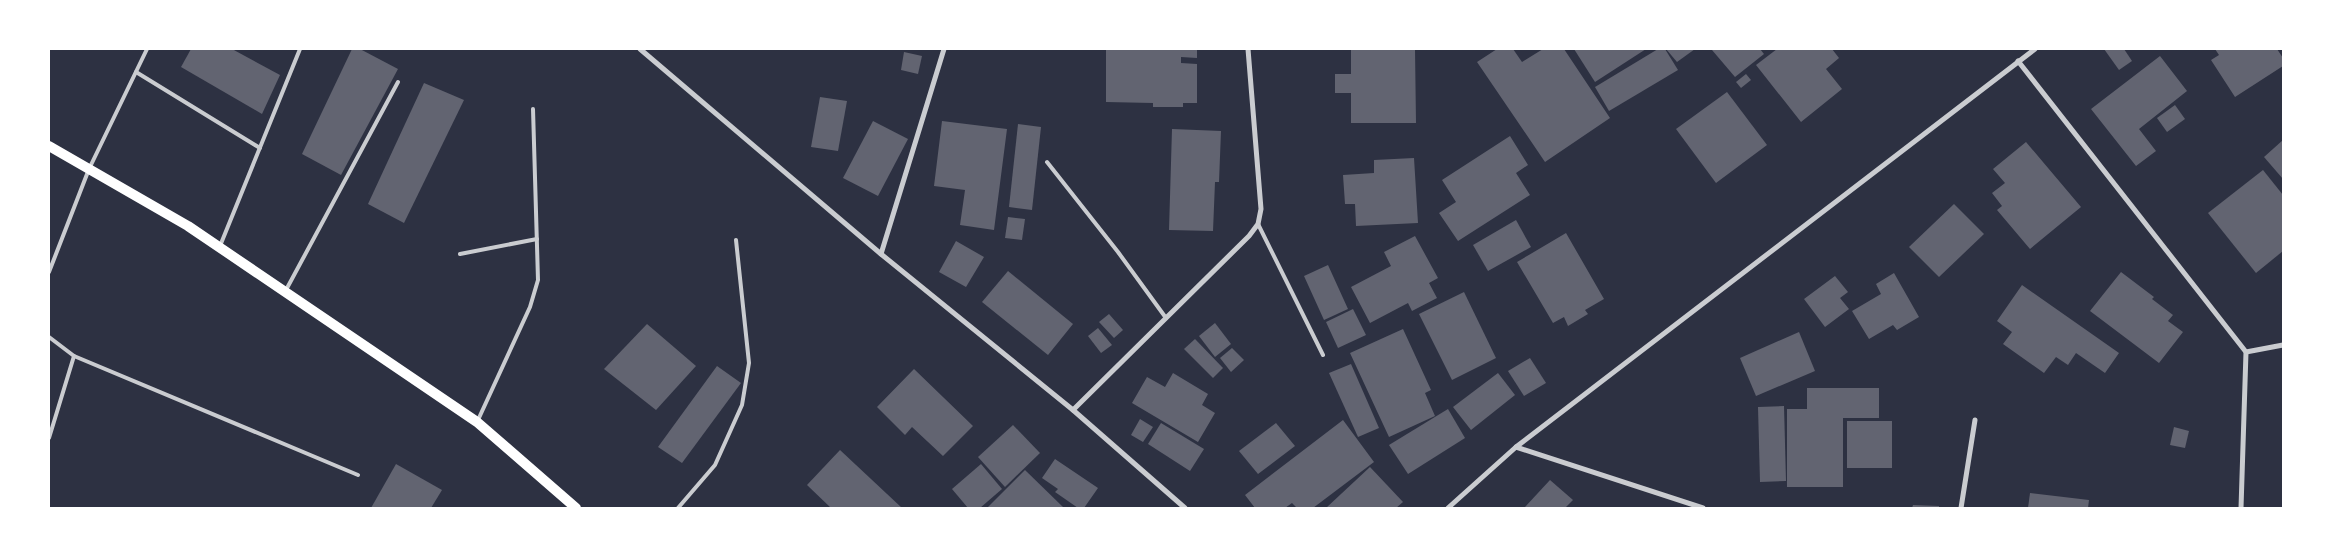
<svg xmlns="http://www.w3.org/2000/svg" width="2332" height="557" font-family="Karla,sans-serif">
  <rect width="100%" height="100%" fill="#2d3142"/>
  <!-- building -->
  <g fill="#626471">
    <path d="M191 49H232L280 75 262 114 181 67Z"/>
    <path d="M352 49H360L398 69 341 175 302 154Z"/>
    <path d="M1106 49H1197V58L1181 57V63L1197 64V103H1183V107H1153V103L1106 102Z"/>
    <path d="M1351 49H1415L1416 123H1351V93H1335V74H1351Z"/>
    <path d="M1497 49H1513L1522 62 1543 49H1564L1610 118 1545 162 1477 62Z"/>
    <path d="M1574 49H1646L1595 82Z"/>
    <path d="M1658 49H1665L1678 70 1609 111 1595 87Z"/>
    <path d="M1666 49H1695L1677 62Z"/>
    <path d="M1714 49H1760L1764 54 1735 77 1712 50Z"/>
    <path d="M1777 49H1832L1839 58 1826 69 1842 89 1801 122 1756 65Z"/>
    <path d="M2104 49H2124L2132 61 2119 70Z"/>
    <path d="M2215 49H2277L2283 58V66L2235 97 2211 60 2219 55Z"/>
    <path d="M904 52 922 56 918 74 901 70Z"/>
    <path d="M2160 56 2187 91 2139 129 2156 151 2136 166 2091 109Z"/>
    <path d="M1746 74 1751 80 1741 88 1736 82Z"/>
    <path d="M424 83 464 100 404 223 368 204Z"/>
    <path d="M1727 92 1767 145 1716 183 1676 129Z"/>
    <path d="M820 97 847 101 838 151 811 147Z"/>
    <path d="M2175 105 2185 119 2167 132 2157 118Z"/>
    <path d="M873 121 908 139 878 196 843 178Z"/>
    <path d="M942 121 1007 129 994 230 960 225 965 190 934 186Z"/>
    <path d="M1018 124 1041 127 1032 210 1009 207Z"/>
    <path d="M1172 129 1221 131 1219 182H1215L1213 231 1169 230Z"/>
    <path d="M1510 136 1528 165 1516 173 1530 195 1458 241 1439 213 1456 202 1442 180Z"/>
    <path d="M2283 140V179L2264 157Z"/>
    <path d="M2026 142 2081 207 2030 249 1997 210 2002 206 1992 193 2005 183 1993 169Z"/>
    <path d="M1414 158 1418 223 1356 226 1355 204H1345L1343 175 1374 173V160Z"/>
    <path d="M2263 170 2283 195V251L2256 273 2208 213Z"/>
    <path d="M1954 204 1984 234 1939 277 1909 247Z"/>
    <path d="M1008 217 1025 219 1022 240 1005 238Z"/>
    <path d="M1516 220 1531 247 1488 271 1473 245Z"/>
    <path d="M1566 233 1604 299 1585 310 1588 314 1568 326 1564 317 1553 323 1517 262Z"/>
    <path d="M1415 236 1438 278 1429 283 1437 298 1412 311 1408 303 1370 323 1351 287 1391 266 1384 252Z"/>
    <path d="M956 241 984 257 966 287 939 272Z"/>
    <path d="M1328 265 1348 309 1324 320 1304 276Z"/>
    <path d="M1008 271 1073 324 1048 355 982 302Z"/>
    <path d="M2121 272 2154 297 2152 299 2173 315 2168 321 2183 332 2159 363 2090 311Z"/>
    <path d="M1894 273 1919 317 1897 330 1893 325 1869 339 1852 311 1881 294 1876 284Z"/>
    <path d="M1835 276 1848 292 1840 298 1849 309 1825 327 1804 299Z"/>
    <path d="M2022 285 2119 353 2105 373 2076 353 2068 365 2056 357 2044 373 2003 344 2012 332 1997 321Z"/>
    <path d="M1464 292 1496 358 1452 380 1419 314Z"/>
    <path d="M1353 309 1366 335 1338 348 1326 322Z"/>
    <path d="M1109 314 1123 330 1114 338 1099 322Z"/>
    <path d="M1215 323 1231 344 1215 357 1199 336Z"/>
    <path d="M647 324 696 366 656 410 604 369Z"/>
    <path d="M1098 328 1112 345 1101 353 1088 336Z"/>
    <path d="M1403 329 1431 390 1425 393 1435 416 1389 437 1350 353Z"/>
    <path d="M1799 332 1815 371 1756 396 1740 358Z"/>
    <path d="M1195 339 1223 368 1213 378 1184 349Z"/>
    <path d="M1232 348 1244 360 1231 372 1220 358Z"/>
    <path d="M1530 358 1546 383 1524 396 1508 371Z"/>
    <path d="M1351 364 1379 428 1358 437 1329 373Z"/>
    <path d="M717 366 741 383 682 463 658 447Z"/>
    <path d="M914 369 973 426 943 456 912 427 905 435 877 407Z"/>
    <path d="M1173 373 1208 394 1202 405 1215 413 1198 442 1132 403 1147 377 1165 387Z"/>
    <path d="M1498 373 1515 395 1471 430 1453 407Z"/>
    <path d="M1807 388H1879V418H1843V487H1787V409H1807Z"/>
    <path d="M1784 406 1786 481 1760 482 1758 407Z"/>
    <path d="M1448 409 1465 438 1408 474 1389 445Z"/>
    <path d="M1140 419 1153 427 1143 442 1131 435Z"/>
    <path d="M1343 420 1374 462 1313 508H1297L1292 503 1285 508H1255L1245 495Z"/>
    <rect x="1847" y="421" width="45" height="47"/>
    <path d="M1161 423 1204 449 1190 471 1148 444Z"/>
    <path d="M1276 423 1295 446 1258 474 1239 451Z"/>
    <path d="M1013 425 1040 453 1005 487 978 457Z"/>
    <path d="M2174 427 2189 431 2185 448 2170 445Z"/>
    <path d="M840 450 902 508H831L807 485Z"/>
    <path d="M1055 459 1098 488 1084 508H1078L1055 492 1058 489 1042 478Z"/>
    <path d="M396 464 442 490 431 508H371Z"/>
    <path d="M981 464 1002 489 980 508H968L952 489Z"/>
    <path d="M1370 467 1403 502 1396 508H1326Z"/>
    <path d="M1025 470 1064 508H987Z"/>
    <path d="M1550 480 1573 500 1565 508H1526L1525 507Z"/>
    <path d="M2030 493 2089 500 2088 508H2028Z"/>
    <path d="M1913 505 1939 506V508H1912Z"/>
  </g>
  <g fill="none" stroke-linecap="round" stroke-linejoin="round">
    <!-- service -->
    <g stroke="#caccd0" stroke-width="4">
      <path d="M136 72 260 148"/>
      <path d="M1047 162 1118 252 1166 318"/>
      <path d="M1258 224 1323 355"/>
      <path d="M220 246 300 49"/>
      <path d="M460 254 537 239"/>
      <path d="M49 272 89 169 147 49"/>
      <path d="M286 290 398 82"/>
      <path d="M49 337 74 356 358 475"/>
      <path d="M478 420 530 307 538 280 533 109"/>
      <path d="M49 438 74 356"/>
      <path d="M678 508 715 465 742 405 749 363 736 240"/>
    </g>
    <!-- minor -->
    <g stroke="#caccd0" stroke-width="5">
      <path d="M640 49 881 254 1073 410 1185 508"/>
      <path d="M2018 61 2246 352 2241 508"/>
      <path d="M881 254 944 49"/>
      <path d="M2246 352 2283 345"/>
      <path d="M1073 410 1249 236 1258 224 1261 209 1248 49"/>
      <path d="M1516 447 1703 508"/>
      <path d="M1448 508 1516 447 2035 49"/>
      <path d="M1961 508 1975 420"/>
    </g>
    <!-- secondary -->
    <path stroke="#fff" stroke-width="10" d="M49 146 188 226 477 422 576 508"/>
  </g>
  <!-- border -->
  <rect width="2332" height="557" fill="none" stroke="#ffffff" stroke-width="100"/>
</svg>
